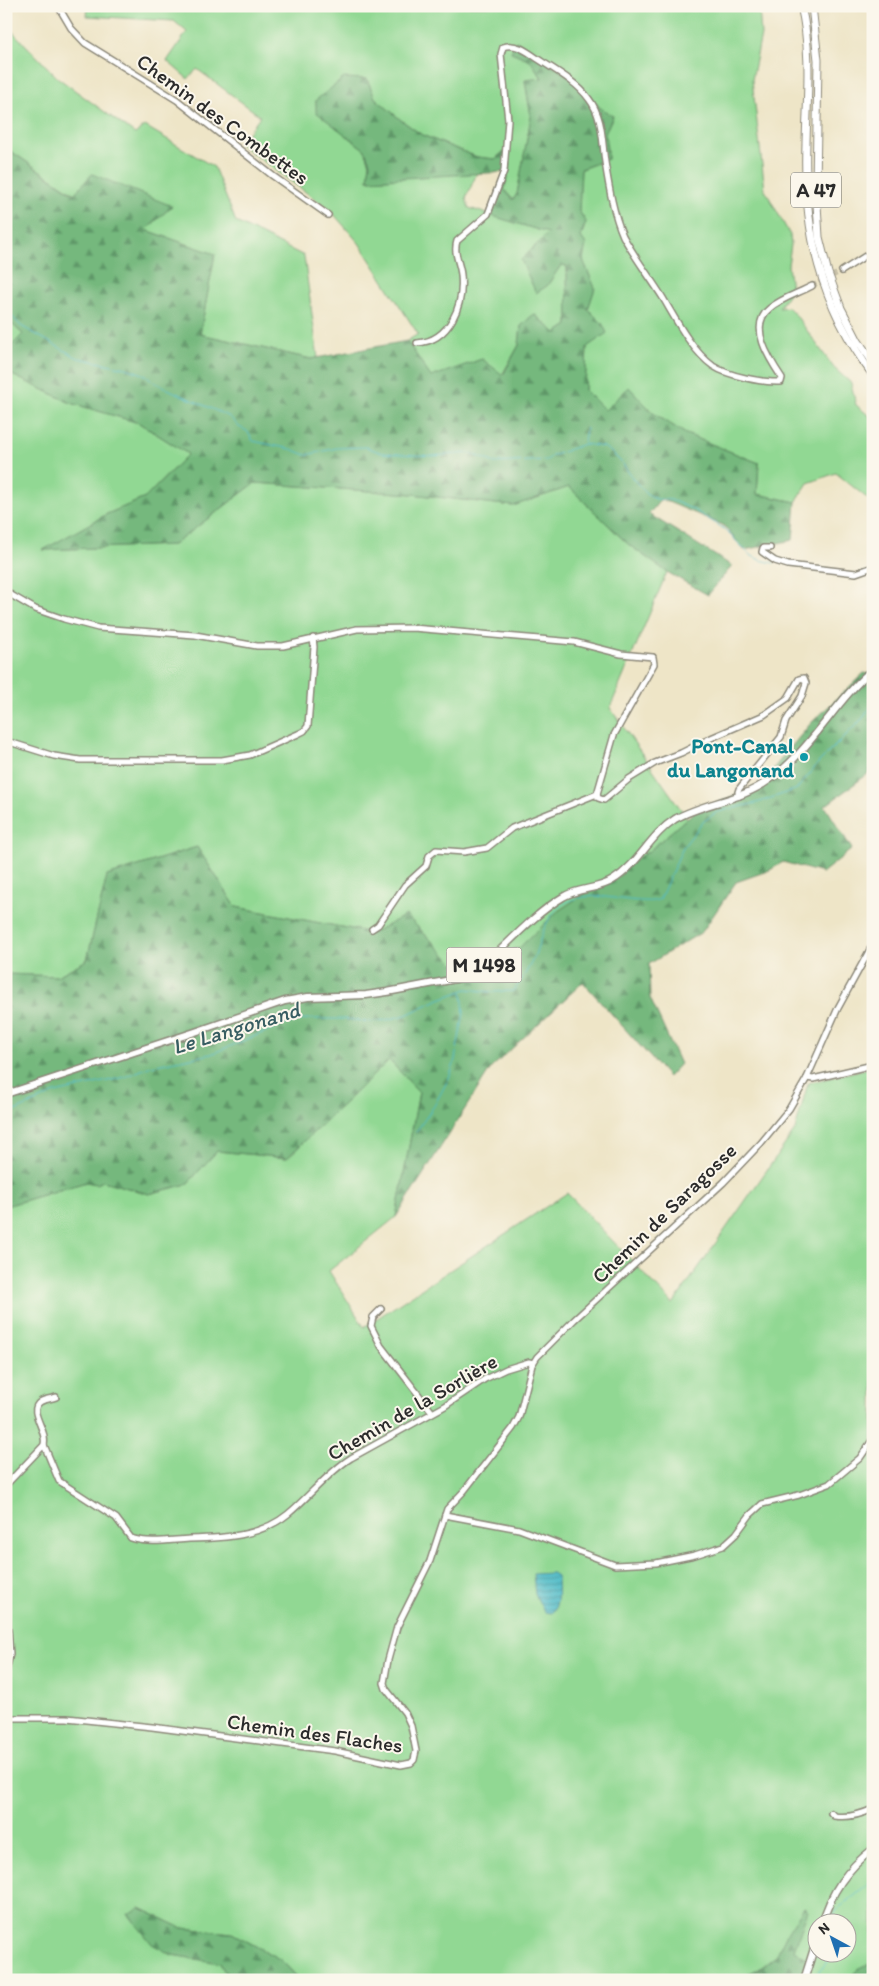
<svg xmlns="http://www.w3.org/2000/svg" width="879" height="1986" font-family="Itim,sans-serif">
  <defs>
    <pattern id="forest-firs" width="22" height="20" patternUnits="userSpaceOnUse" patternTransform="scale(1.25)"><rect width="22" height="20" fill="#74b87d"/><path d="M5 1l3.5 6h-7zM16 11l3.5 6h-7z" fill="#5f9667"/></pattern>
    <pattern id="water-rules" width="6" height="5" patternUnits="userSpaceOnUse" patternTransform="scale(1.25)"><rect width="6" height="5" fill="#4ebbc8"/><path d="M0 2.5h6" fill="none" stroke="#4198a3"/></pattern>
  </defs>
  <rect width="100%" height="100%" fill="#fbf7ec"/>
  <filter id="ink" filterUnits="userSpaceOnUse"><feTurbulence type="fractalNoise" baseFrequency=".02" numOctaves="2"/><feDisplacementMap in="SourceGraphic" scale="10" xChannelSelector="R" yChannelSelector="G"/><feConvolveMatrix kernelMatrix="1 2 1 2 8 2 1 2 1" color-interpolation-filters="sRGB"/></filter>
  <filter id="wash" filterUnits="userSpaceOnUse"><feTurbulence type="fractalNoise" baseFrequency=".0096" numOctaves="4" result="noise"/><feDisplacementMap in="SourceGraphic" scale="20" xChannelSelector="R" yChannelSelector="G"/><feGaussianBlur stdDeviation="1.12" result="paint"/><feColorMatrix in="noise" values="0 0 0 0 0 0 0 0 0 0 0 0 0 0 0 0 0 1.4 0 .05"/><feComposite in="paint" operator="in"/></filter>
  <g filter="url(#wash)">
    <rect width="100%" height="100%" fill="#eee5c7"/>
    <!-- green -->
    <g fill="#91d893" stroke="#5e825f" fill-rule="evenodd">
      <path d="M88 6H759L761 35 752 80 765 190 790 235 791 245 788 265 791 290 779 308 788 307 795 314 834 368 851 383 856 405 873 419V498L868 499 836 473 808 483 796 502 757 494 759 463 686 434 653 413 629 388 605 410 585 390 587 347 602 323 588 309 595 288 583 260 585 244 581 237 586 222 579 211 581 169 608 159 605 133 613 116 599 107 579 84 530 60 542 78 525 81 531 117 517 194 513 200 504 189 510 165 503 152 495 159 477 157 422 135 401 120 375 98 367 79H344L316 101 317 112 365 150 370 163 368 180 477 173 466 198 469 208 548 233 547 286 561 265 567 266 568 325 556 333 534 314 521 326 519 345 502 375 482 359 431 378 407 341 418 334 359 243 330 210 240 144 260 116 197 69 188 79 167 61 187 32 174 21 87 16Z"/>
      <path d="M7 26 58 78 135 134 145 126 214 167 236 222 304 256 318 358 311 359 200 334 215 254 146 230 171 206 75 194 6 148Z"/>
      <path d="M6 319 23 334 10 347 6 345Z"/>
      <path d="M8 373 71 403 139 423 188 454 145 498 107 514 44 550 173 545 255 483 412 494 513 506 569 487 629 545 667 572 610 708 687 818 649 851 558 911 519 948 454 964 406 915 373 933 236 907 197 847 107 876 87 960 57 976 6 974V382Z"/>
      <path d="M389 1060 419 1092 396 1217 329 1271 364 1327 567 1193 673 1304 795 1130 808 1083 873 1067V1980H300L281 1960 232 1933 182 1928 140 1908 172 1955 220 1963 229 1980H6V1206L86 1182 97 1184 103 1181 149 1194 187 1184 217 1151 287 1158ZM816 1924H846V1954H816Z"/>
    </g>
    <!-- forest -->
    <g fill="url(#forest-firs)" stroke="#507254">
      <path d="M516 41 531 50 579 84 599 107 613 116 605 133 608 159 581 169 579 211 586 222 581 237 586 244 583 260 595 288 588 309 602 323 607 333 587 347 585 390 605 410 629 387 653 413 686 434 759 463 757 494 796 502 793 540 744 550 723 525 661 499 649 514 732 566 708 595 667 572 629 545 569 487 513 506 412 494 255 483 173 545 43 550 107 514 145 498 188 454 139 423 71 403 8 373 6 382V345L10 347 23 334 6 319V148L74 194 92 174 172 206 146 230 215 254 200 334 311 359 407 341 431 377 482 359 503 375 519 345 521 326 534 314 556 333 568 325 567 266 561 265 547 286 536 293 521 260 548 233 489 215 505 172 368 180 370 163 365 150 316 112V100L344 78 367 79 375 98 401 120 422 135 477 157 495 159 504 152 510 165 504 189 513 200 517 194 531 117 525 80 542 78 530 60 511 52Z"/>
      <path d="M864 673 873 675V770L825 806 852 849 822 873 783 862 770 870 736 882 702 932 649 964 650 998 680 1064 668 1077 583 982 491 1068 396 1217 419 1092 389 1060 287 1158 217 1151 187 1184 149 1194 103 1181 97 1184 86 1182 6 1206V974L57 976 87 960 107 876 197 847 236 907 373 933 406 915 454 964 519 948 558 911 649 851 695 811 758 787 811 723Z"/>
      <path d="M804 1907 808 1910 794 1950 808 1959 800 1980H732L759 1969 776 1956 787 1933Z"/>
      <path d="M140 1908 182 1928 232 1933 281 1960 300 1980H229L220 1963 172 1955 152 1944 128 1914Z"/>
      <path d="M873 1962V1980H847L857 1970Z"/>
    </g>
    <!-- water -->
    <path fill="url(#water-rules)" stroke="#3c737a" d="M553 1573 557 1577C557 1589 560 1603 552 1613L544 1612 535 1594 533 1574Z"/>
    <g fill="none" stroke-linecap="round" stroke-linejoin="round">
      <!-- stream -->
      <g stroke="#4ebbc8" stroke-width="1">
        <path d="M6 310 21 326 78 358 126 368 146 375 154 382 172 391 230 417 239 427 247 431 253 441 291 449 306 455 337 448 366 447 382 453 433 456 470 453 495 463 547 460 552 456 584 444 604 447 611 452 623 464 633 479 647 494 656 499 671 500 692 509 723 528 750 555 760 560 774 563"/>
        <path d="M584 443 586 428"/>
        <path d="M862 573 873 571"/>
        <path d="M6 1115 55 1093 125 1077 151 1066 211 1054 282 1025 307 1019H344L371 1022 386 1020 406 1015 437 1000 467 989 492 992 513 991C520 984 531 964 535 955 541 938 545 919 559 907 583 888 614 900 641 901 648 901 654 902 660 899L683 847 704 821 717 812 760 802 797 789 819 762 863 718 873 704"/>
        <path d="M416 1132 434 1106 449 1078 454 1064 464 1013 462 992"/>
        <path d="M832 1924 835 1911 873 1881"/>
        <path d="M813 1980 829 1959 830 1954"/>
      </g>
    </g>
  </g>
  <g filter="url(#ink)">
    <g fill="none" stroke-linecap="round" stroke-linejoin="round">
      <!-- minor-tunnel -->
      <path stroke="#c7c0a8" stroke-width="5" stroke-dasharray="5 2.5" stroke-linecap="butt" d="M812 286 842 271"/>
      <!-- minor casing -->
      <g stroke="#8c8879" stroke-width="8">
        <g id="minor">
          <path d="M58 6 71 28 85 43 177 100 273 176 328 215"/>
          <path d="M842 271 873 251"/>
          <path d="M417 343C450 341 464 305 461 275 460 263 453 253 457 241L488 214 504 171 508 120 501 54 503 47C515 42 528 52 538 59 555 70 577 82 589 99 603 117 602 141 605 162 609 187 613 213 623 236 635 258 650 277 663 298 676 320 692 351 713 366 728 376 764 383 781 382L782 378C770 360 747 326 770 308 782 298 799 293 812 286"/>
          <path d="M770 548H763L762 552 775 561 788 565 856 573 873 567"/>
          <path d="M6 592 35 609 64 619 98 628 195 635 257 646H283L357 629 413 628 574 642 621 654 653 657 654 664 614 735 597 794"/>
          <path d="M6 741 54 756 80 760H222L250 755 298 734 304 731 308 726 314 647 313 638"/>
          <path d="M597 794 598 798 604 800 629 779 655 763 681 753 711 738 764 715 788 698 799 679 804 678 806 683 802 696 786 721 781 737 739 789 738 792 739 796"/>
          <path d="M372 929 378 925 405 885 426 866 429 856 436 850 464 852 487 848 512 828 597 794"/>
          <path d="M807 1078 813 1079 873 1065"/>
          <path d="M381 1309 373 1317 371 1326 381 1346 432 1412"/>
          <path d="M44 1445C48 1430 27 1411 40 1402 44 1399 51 1399 56 1397"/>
          <path d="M6 1485 44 1445 59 1481 116 1518 131 1538C149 1544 170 1540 189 1539 223 1538 260 1537 288 1514 310 1496 327 1473 351 1458L445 1406 485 1379 506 1369 529 1362 533 1363"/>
          <path d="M445 1515 519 1529 615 1565 656 1563 695 1555 723 1546 736 1534 750 1515 762 1504 799 1495 829 1484 860 1458 873 1439"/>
          <path d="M6 1603 10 1654 6 1672"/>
          <path d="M6 1718H67L152 1727 335 1751 401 1765 411 1763 414 1760 416 1751 411 1726 405 1713 386 1689 384 1683 388 1660 397 1627 430 1561 447 1509 464 1491 513 1428 519 1417 532 1365 537 1357 574 1320 723 1183 761 1143 789 1109 807 1078 838 1008 873 944"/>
          <path d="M831 1813 834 1816C847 1818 860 1815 873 1809"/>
        </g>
      </g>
      <!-- major casing -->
      <g stroke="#8c8879" stroke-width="9">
        <g id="major">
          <path d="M6 1094 195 1032 285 1001 308 997 366 995 387 992 461 978 480 969C506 946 534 914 563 897 579 887 598 890 613 880 638 865 650 835 675 819 705 802 741 801 769 780 811 751 834 702 873 669"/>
          <path d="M822 1924C831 1892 847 1869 873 1849"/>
          <path d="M804 1980 816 1942"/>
        </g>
      </g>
      <!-- highway casing -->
      <g stroke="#8c8879" stroke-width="9">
        <g id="highway">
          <path d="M801 6C812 51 807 98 806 143 803 230 820 304 873 375"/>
          <path d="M812 6 818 60 816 188 819 237 828 273 841 308 858 341 873 362"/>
        </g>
      </g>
      <!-- minor -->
      <use href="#minor" stroke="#fff" stroke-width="5"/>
      <!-- major -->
      <use href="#major" stroke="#fff" stroke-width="6"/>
      <!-- highway -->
      <use href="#highway" stroke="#fff" stroke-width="7"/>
    </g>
  </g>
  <!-- markers -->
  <circle fill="#0f9aa8" stroke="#fbf7ec" stroke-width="2" cx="804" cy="757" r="5"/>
  <g text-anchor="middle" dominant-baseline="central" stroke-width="4" stroke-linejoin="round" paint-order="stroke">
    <!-- shield labels -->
    <g fill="#fbf7ec" stroke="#696865" stroke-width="1">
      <rect x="791" y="172.5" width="50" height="35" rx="4"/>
      <rect x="446.5" y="947.5" width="75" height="35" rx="4"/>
    </g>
    <g font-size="20" font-weight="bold" fill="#2b2b2b">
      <text x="816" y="190">A 47</text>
      <text x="484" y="965">M 1498</text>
    </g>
    <!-- street labels -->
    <g font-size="21" fill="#2b2b2b" stroke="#fbf7ec">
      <text transform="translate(223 119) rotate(36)">Chemin des Combettes</text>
      <text transform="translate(664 1213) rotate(-44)">Chemin de Saragosse</text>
      <text transform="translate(412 1407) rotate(-30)">Chemin de la Sorlière</text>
      <text transform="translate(315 1733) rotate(8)">Chemin des Flaches</text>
    </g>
    <!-- culture labels -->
    <g font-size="21" font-weight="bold" fill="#0d838f" stroke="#fbf7ec" text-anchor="end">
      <text x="794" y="745">Pont-Canal<tspan x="794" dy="24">du Langonand</tspan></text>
    </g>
    <!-- water labels -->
    <g font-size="22" font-style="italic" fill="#375d62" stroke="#fbf7ec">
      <text transform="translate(236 1028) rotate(-17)">Le Langonand</text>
    </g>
  </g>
  <!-- margin -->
  <rect width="879" height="1986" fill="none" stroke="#fbf7ec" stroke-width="25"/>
  <!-- north arrow -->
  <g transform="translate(832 1938) rotate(320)"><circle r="24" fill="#fbf7ec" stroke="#a8a59f"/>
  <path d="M0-4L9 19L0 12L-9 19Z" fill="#1f6fb2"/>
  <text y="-8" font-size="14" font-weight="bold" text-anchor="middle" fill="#2b2b2b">N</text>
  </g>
</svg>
